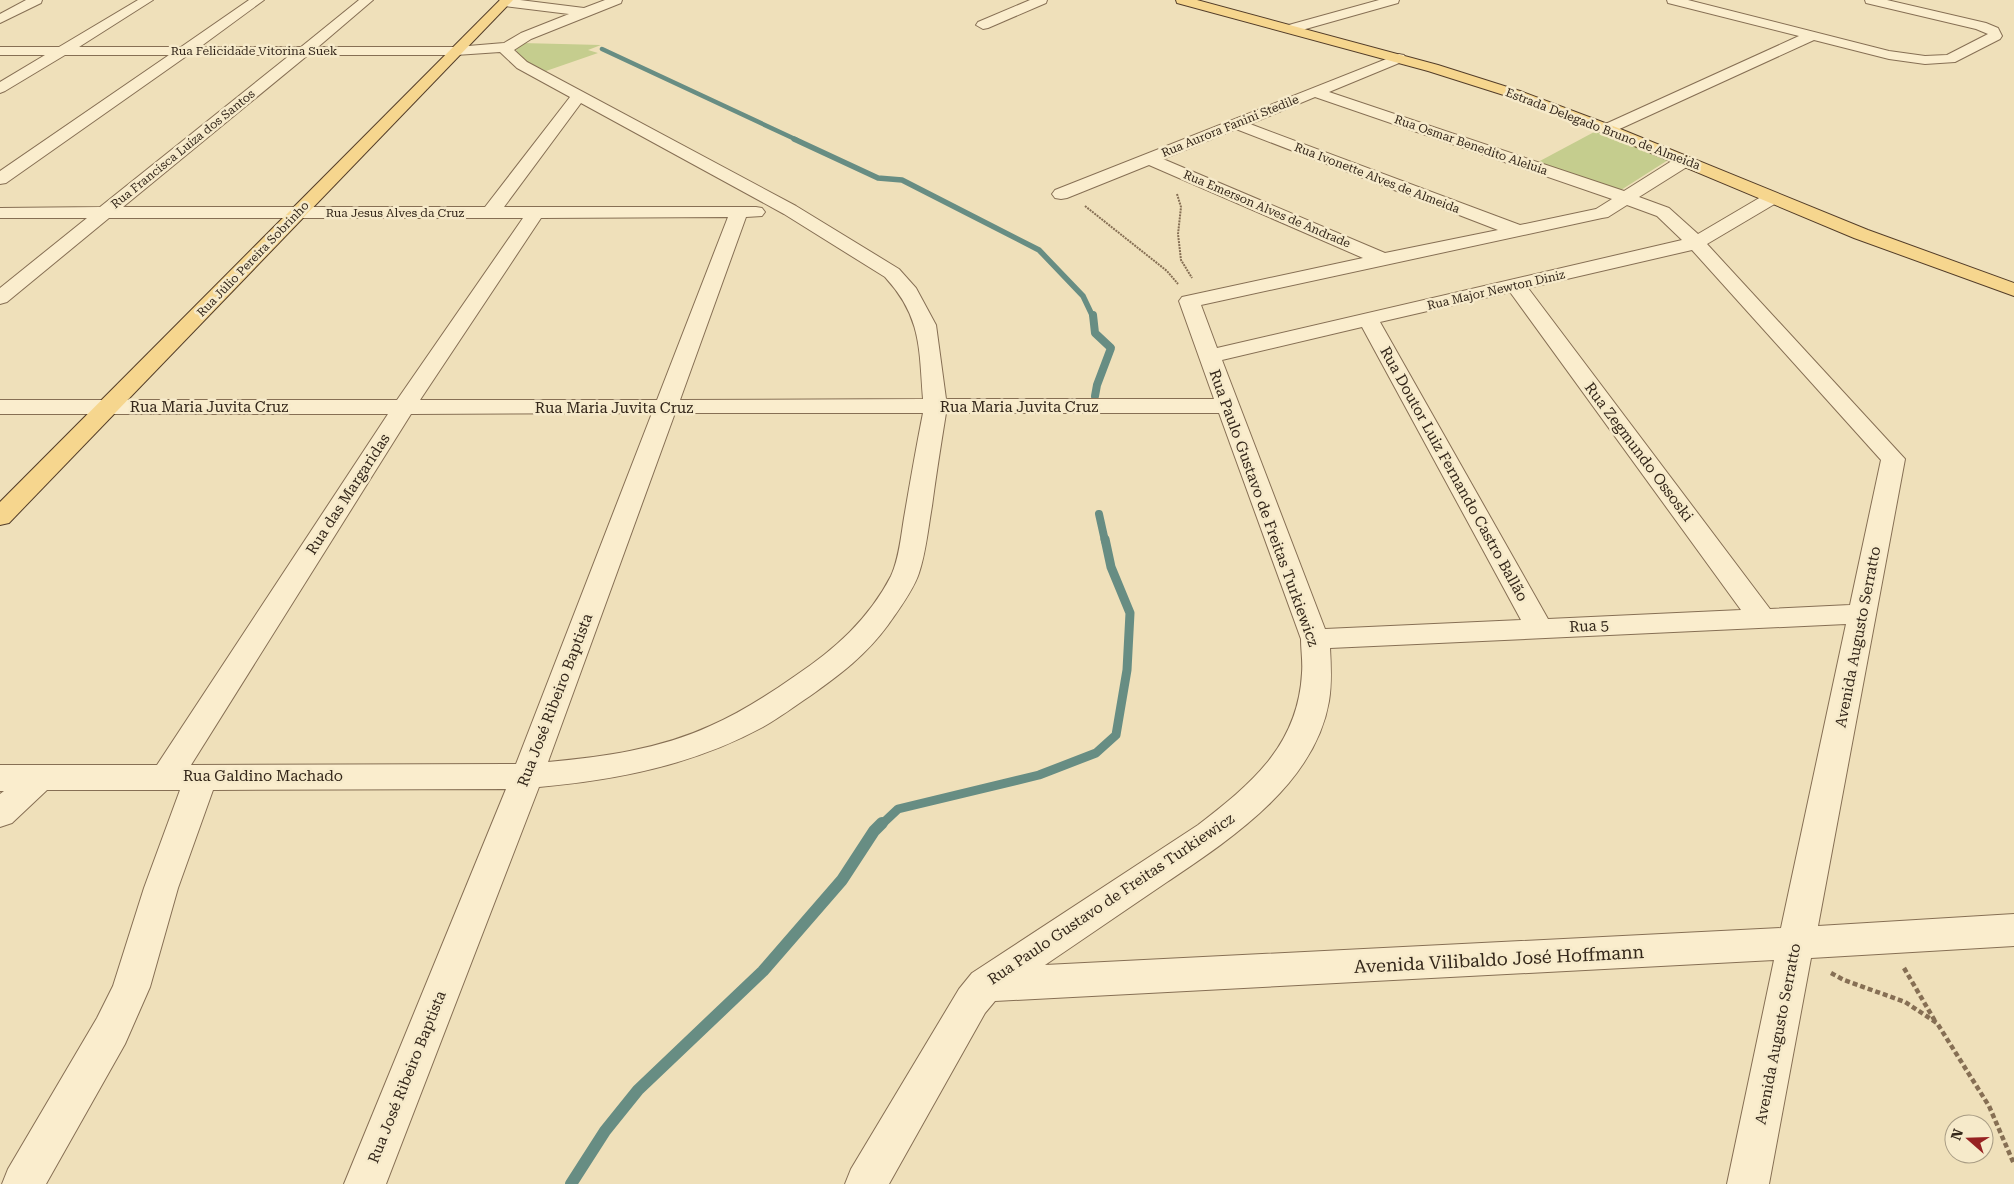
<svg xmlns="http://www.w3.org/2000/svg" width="2014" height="1184" font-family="'Roboto Serif',serif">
  <rect width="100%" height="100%" fill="#efe0ba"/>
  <!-- green -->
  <g fill="#c5cd8e">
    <path d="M522 43 601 45 588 50 598 53 546 71C536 66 519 60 516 49Z"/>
    <path d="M1596 131 1668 160 1621 190 1538 162Z"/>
  </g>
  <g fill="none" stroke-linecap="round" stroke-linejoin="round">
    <!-- stream-far4 -->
    <path stroke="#678d83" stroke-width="4.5" d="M602 49 797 140"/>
    <!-- stream-far3 -->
    <path stroke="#678d83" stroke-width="5.5" d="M794 139 878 178 902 180 1039 250 1083 296 1093 317"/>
    <!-- stream-far2 -->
    <g stroke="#678d83" stroke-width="8">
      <path d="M1093 315 1095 333 1111 348 1097 385 1095 396"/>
      <path d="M1099 514 1105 541"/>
    </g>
    <!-- stream-far1 -->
    <path stroke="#678d83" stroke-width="9" d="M881 825 898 809 1039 775 1096 753 1116 735 1127 670 1130 613 1111 567 1105 539"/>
    <!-- stream -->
    <path stroke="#678d83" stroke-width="12" d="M571 1184 605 1131 638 1090 763 971 842 880 874 831 882 823"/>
    <!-- minor casing -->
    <g stroke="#866f54" stroke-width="2">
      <g id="minor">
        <path d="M26 0H42L41 3 0 23V14Z"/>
        <path d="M138 0H153L79 47H181L249 0H264L200 47H301L359 0H373L318 47H456L504 43 521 33 569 14 505 6 500 5 499 2 500 0H520L584 8 605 0H622L621 3 531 39 514 50 527 62 796 206 899 269 916 288 936 325 946 399H1214L1179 301 1182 297 1363 258 1149 165 1067 198 1061 199 1055 198 1052 194 1055 190 1399 54 1404 55 1406 58 1404 61 1329 92 1624 191 1678 157H1690L1692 161 1690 165 1639 197 1669 208 1698 234 1766 194 1772 193 1778 194 1781 198 1778 202 1707 244 1905 459 1818 926 2014 914V946L1811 958 1769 1184H1727L1774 960 995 1001 985 1013 889 1184H845L851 1169 959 989 972 973 1198 825C1251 784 1298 746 1302 673 1303 662 1301 650 1301 639L1219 413H946C941 444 936 475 932 506 928 529 926 552 919 573 914 589 898 611 888 625 866 655 841 674 810 696 795 706 779 718 763 727 693 765 617 780 539 787L386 1184H344L506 789 213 790 178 888 150 987 125 1044 46 1184H2L8 1169 97 1018 113 986 144 888 180 790H47L12 823 0 827V794L4 791H0V765H157L388 414H0V400H397L523 218H109L7 302 0 304V288L87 218H0V208L100 207 290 55H188L6 183 0 184V171L169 55H65L5 91 0 93V82L45 55H0V47H59ZM500 52 517 68 570 97 485 207H123L308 55H456ZM1315 97 1612 199 1596 209 1520 225 1250 124ZM581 103 784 214 885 277C922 317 919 349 923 399L680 400 746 217 762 216 765 212 762 208 756 207H504ZM1236 129 1498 230 1385 253 1163 159ZM1627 205 1657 216 1682 240 1217 348 1201 305 1602 218 1608 217ZM728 217 657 400H420L541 218ZM1692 250 1881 460 1850 605 1770 609 1528 288ZM1510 292 1741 610 1548 619 1380 322ZM1362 327 1521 620 1325 629 1222 360ZM652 413 516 764 191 765 411 414ZM675 413H923C916 448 910 483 904 518 901 536 899 559 891 576 869 619 834 650 795 676 768 695 740 713 710 726 660 749 603 757 548 762ZM1846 624 1781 928 1045 965C1086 937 1126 910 1167 882 1231 839 1315 784 1329 701 1332 683 1331 666 1330 648Z"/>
        <path d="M1030 0H1047L1046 3 988 28 983 29 976 25 978 22Z"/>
        <path d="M1379 0H1399L1398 3 1295 32 1290 33 1283 29 1285 26Z"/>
        <path d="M1667 0H1688L1889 51 1925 56 1947 55 1988 34 1976 29 1866 3 1865 0H1887L1986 23 1998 28 2002 36 2000 39 1955 62 1925 64 1889 59 1814 40 1613 132H1601L1599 129 1601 126 1799 36 1668 3Z"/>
      </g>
    </g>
    <!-- major casing -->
    <g stroke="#533d29" stroke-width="2">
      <g id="major">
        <path d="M500 0H513L9 523 0 525V502Z"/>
        <path d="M1176 0H1197L1438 65 1520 91 1613 126 1868 230 2014 283V296L1854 238 1601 132 1510 97 1428 71 1177 3Z"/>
      </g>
    </g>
    <!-- path-far1 -->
    <g stroke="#866f54" stroke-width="2" stroke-dasharray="2 1" stroke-linecap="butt">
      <path d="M1177 194 1181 207 1178 234 1181 260 1192 278"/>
      <path d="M1085 206 1167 271 1178 284"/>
    </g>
    <!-- path -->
    <g stroke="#866f54" stroke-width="4.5" stroke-dasharray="5 3" stroke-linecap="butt">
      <path d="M1904 968 1935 1021"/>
      <path d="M1831 973 1844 980 1905 1002 1937 1023 1989 1106 2014 1164"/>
    </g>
    <!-- minor -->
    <use href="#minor" fill="#faedcd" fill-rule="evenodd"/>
    <!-- major -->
    <use href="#major" fill="#f6d68e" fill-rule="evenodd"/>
  </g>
  <g text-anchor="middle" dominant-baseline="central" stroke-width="5" stroke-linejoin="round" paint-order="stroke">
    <!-- far-street labels -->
    <g font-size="12" fill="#34271a" stroke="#f6eaca">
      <text x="254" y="51">Rua Felicidade Vitorina Suek</text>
      <text transform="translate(1230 126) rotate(-22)">Rua Aurora Fanini Stedile</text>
      <text transform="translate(1603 129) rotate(21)">Estrada Delegado Bruno de Almeida</text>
      <text transform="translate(1471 145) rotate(19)">Rua Osmar Benedito Aleluia</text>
      <text transform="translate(183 149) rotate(-39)">Rua Francisca Luíza dos Santos</text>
      <text transform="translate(1377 178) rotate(21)">Rua Ivonette Alves de Almeida</text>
      <text transform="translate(1267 209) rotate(23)">Rua Emerson Alves de Andrade</text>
      <text x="395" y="213">Rua Jesus Alves da Cruz</text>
      <text transform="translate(253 259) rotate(-46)">Rua Júlio Pereira Sobrinho</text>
      <text transform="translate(1496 290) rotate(-13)">Rua Major Newton Diniz</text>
    </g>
    <!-- street labels -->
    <g font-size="15" fill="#34271a" stroke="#f6eaca">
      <text x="209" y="407">Rua Maria Juvita Cruz</text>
      <text x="1019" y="407">Rua Maria Juvita Cruz</text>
      <text x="614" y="408">Rua Maria Juvita Cruz</text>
      <text transform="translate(1639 452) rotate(53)">Rua Zegmundo Ossoski</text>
      <text transform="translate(1454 474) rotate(61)">Rua Doutor Luiz Fernando Castro Ballão</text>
      <text transform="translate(348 494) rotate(-57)">Rua das Margaridas</text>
      <text transform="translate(1264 508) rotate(70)">Rua Paulo Gustavo de Freitas Turkiewicz</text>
      <text transform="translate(1589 626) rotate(-3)">Rua 5</text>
      <text transform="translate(1858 637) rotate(-79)">Avenida Augusto Serratto</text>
      <text transform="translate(555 700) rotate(-69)">Rua José Ribeiro Baptista</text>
      <text x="263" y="776">Rua Galdino Machado</text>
      <text transform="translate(1111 899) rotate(-34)">Rua Paulo Gustavo de Freitas Turkiewicz</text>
      <text transform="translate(1778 1034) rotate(-79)">Avenida Augusto Serratto</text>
      <text transform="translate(407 1077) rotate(-68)">Rua José Ribeiro Baptista</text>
    </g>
    <!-- near-street labels -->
    <g font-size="18" fill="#34271a" stroke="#f6eaca">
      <text transform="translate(1499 959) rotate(-3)">Avenida Vilibaldo José Hoffmann</text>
    </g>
  </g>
  <!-- north arrow -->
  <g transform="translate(1969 1139) rotate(290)"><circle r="24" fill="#f6eaca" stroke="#a89c84"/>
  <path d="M0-4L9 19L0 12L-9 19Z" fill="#972222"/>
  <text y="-8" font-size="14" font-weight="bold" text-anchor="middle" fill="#34271a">N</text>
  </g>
</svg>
